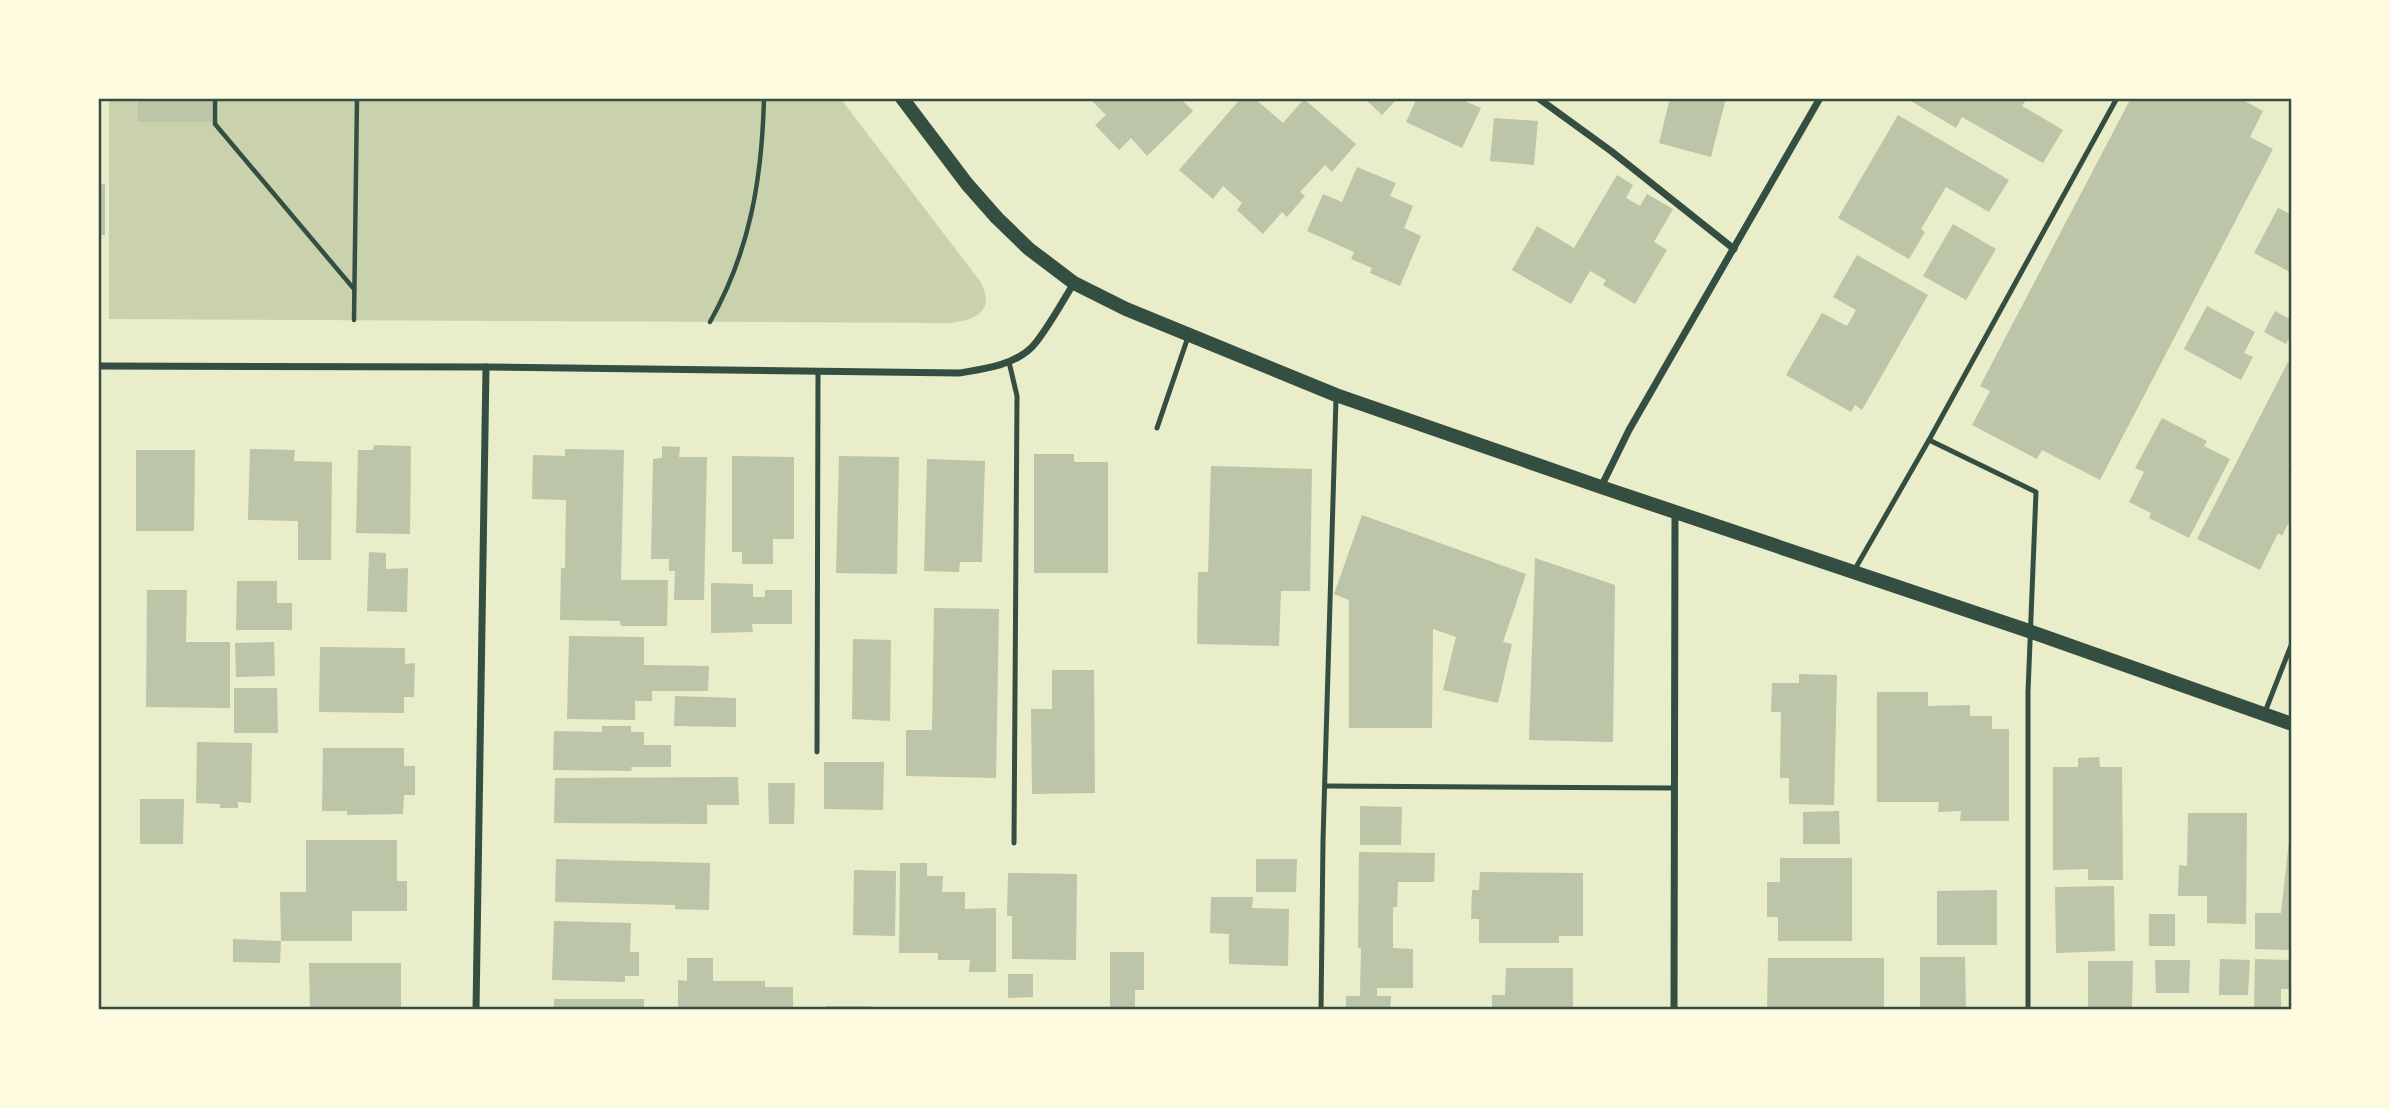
<svg xmlns="http://www.w3.org/2000/svg" width="2390" height="1108" font-family="Raleway,sans-serif">
  <rect width="100%" height="100%" fill="#e9edc9"/>
  <!-- green -->
  <path fill="#cad2ad" d="M109 98H840L980 281C996 310 977 320 950 323L109 319Z"/>
  <!-- building -->
  <g fill="#bcc5a7">
    <rect x="138" y="98" width="74" height="24"/>
    <path d="M1089 98H1180L1193 111 1147 156 1131 138 1119 150 1095 125 1106 115Z"/>
    <path d="M1241 98H1254L1283 123 1304 99 1356 144 1332 172 1325 165 1300 192 1305 196 1287 217 1282 212 1263 234 1237 210 1242 203 1223 186 1213 199 1179 170Z"/>
    <path d="M1364 98H1398L1382 115Z"/>
    <path d="M1417 98H1458L1481 108 1462 148 1406 122Z"/>
    <path d="M1670 98H1726L1711 157 1659 143Z"/>
    <path d="M1913 98H2022L2026 100 2022 106 2063 130 2043 163 1962 117 1956 128 1911 101Z"/>
    <path d="M2131 98H2239L2263 111 2250 137 2273 149 2100 480 2042 450 2037 459 1972 425 1990 391 1980 386Z"/>
    <path d="M1898 115 2009 180 1989 212 1946 187 1921 229 1925 232 1909 259 1838 218Z"/>
    <path d="M1494 118 1538 121 1534 165 1490 161Z"/>
    <path d="M1357 167 1396 183 1390 196 1413 206 1404 228 1421 236 1400 286 1370 273 1372 268 1351 259 1354 252 1307 231 1323 194 1342 202Z"/>
    <path d="M1617 175 1633 185 1626 198 1640 206 1647 194 1673 209 1654 242 1667 250 1635 304 1603 285 1606 280 1590 271 1571 304 1512 270 1537 226 1574 248Z"/>
    <path d="M105 184V235H101V284H98V185Z"/>
    <path d="M2278 208 2292 215V273L2254 253Z"/>
    <path d="M1953 224 1996 249 1966 300 1923 276Z"/>
    <path d="M1857 255 1928 295 1862 410 1855 405 1851 412 1786 375 1822 313 1847 326 1856 310 1833 297Z"/>
    <path d="M2207 306 2255 332 2244 353 2253 357 2241 380 2184 349Z"/>
    <path d="M2275 311 2292 320V333L2286 344 2264 332Z"/>
    <path d="M2288 362 2292 365V458L2288 466 2292 469V516L2282 536 2278 533 2260 570 2197 539Z"/>
    <path d="M2162 418 2207 441 2204 446 2230 459 2189 538 2149 518 2151 513 2129 502 2144 472 2135 468Z"/>
    <path d="M374 445 411 446 410 534 356 533 358 450H373Z"/>
    <path d="M662 446 680 447 679 457H707L704 600H674L675 571H669V559H651L653 459 662 458Z"/>
    <path d="M250 449 295 450 294 461 332 462 331 560H298V521L248 520Z"/>
    <path d="M565 449 624 450 621 580H668L667 626H621L620 621 560 620 561 568H565L566 500 532 499 533 455 565 456Z"/>
    <path d="M136 450H195L194 531H136Z"/>
    <path d="M1034 454H1074V462H1108V573H1034Z"/>
    <path d="M732 456 794 457V539H773V564H742V552H732Z"/>
    <path d="M839 456 899 457 897 574 836 573Z"/>
    <path d="M927 459 985 461 982 562H960L959 572 924 571Z"/>
    <path d="M1211 466 1312 469 1310 591H1281L1279 646 1197 644 1198 572H1208Z"/>
    <path d="M1362 515 1526 574 1503 642 1512 644 1498 703 1443 690 1456 637 1433 629 1432 728H1349V600L1334 594Z"/>
    <path d="M369 552 386 553V569L408 568 407 612 367 611Z"/>
    <path d="M1535 558 1615 585 1613 742 1529 740Z"/>
    <path d="M237 581H277V603H292V630H236Z"/>
    <path d="M711 583 753 584V597H765V590H792V624H752L753 632 711 633Z"/>
    <path d="M147 590H187L186 642H230V708L146 707Z"/>
    <path d="M934 608 999 609 996 778 906 776V730H932Z"/>
    <path d="M569 636 644 637V665L709 666 708 691H652V701H635V720L567 719Z"/>
    <path d="M853 639 891 640 890 721 852 719Z"/>
    <path d="M274 642 275 676 236 677 235 643Z"/>
    <path d="M320 647 405 648V664L415 663 414 697H404V713L319 712Z"/>
    <path d="M1052 670H1094L1095 793 1032 794 1031 709H1052Z"/>
    <path d="M1799 674 1837 675 1834 805 1789 804V778H1780L1781 712H1771L1772 683H1799Z"/>
    <path d="M234 688H277L278 733H234Z"/>
    <path d="M1877 692H1928V706L1970 705V716H1992V729H2009V821H1960L1961 811 1938 812 1939 802H1877Z"/>
    <path d="M675 696 736 698V727L674 726Z"/>
    <path d="M602 726H631V732H644V745H671V767H631L632 771 553 770 554 731 602 732Z"/>
    <path d="M197 742 252 743 251 803 238 802V808H220V804L196 803Z"/>
    <path d="M323 748H404V766H415V795H404L403 814 347 815V811H322Z"/>
    <path d="M2099 757 2100 767H2122L2123 880H2088V869L2053 870V767H2078V758Z"/>
    <path d="M824 762H884L883 810 824 809Z"/>
    <path d="M738 777 739 805H707V824L554 823 555 778Z"/>
    <path d="M768 783H795L794 824H769Z"/>
    <path d="M140 799H184L183 844H140Z"/>
    <path d="M1360 806 1402 807 1401 845H1360Z"/>
    <path d="M1839 811 1840 844H1803V812Z"/>
    <path d="M2188 813H2247L2246 924 2207 923V896H2178L2179 865 2187 866Z"/>
    <path d="M2290 832H2292V950L2255 949V913H2281Z"/>
    <path d="M306 840H397V881H407V911H352V941H281L280 892H306Z"/>
    <path d="M1359 852 1435 853 1434 882H1398L1397 907H1393V948L1413 949V988H1377V996H1391L1390 1010H1346V996H1360L1361 948H1358Z"/>
    <path d="M1780 858H1852V941H1778V917H1767V882H1780Z"/>
    <path d="M556 859 710 863 709 910 675 909V905L555 902Z"/>
    <path d="M1256 859H1297L1296 892H1256Z"/>
    <path d="M900 863H927V876H943L942 892H965V909L996 908V972H969L970 960H938V953H899Z"/>
    <path d="M854 870 896 871 895 936 853 935Z"/>
    <path d="M1480 872 1583 873V936H1559V943H1479V919H1471L1472 890H1479Z"/>
    <path d="M1008 873 1077 874 1076 960 1012 959V916H1007Z"/>
    <path d="M2114 886 2115 951 2056 953 2055 887Z"/>
    <path d="M1997 890V945H1937V891Z"/>
    <path d="M1211 897H1253L1252 908 1289 909 1288 966 1229 964V934L1210 933Z"/>
    <rect x="2149" y="914" width="26" height="32"/>
    <path d="M554 921 631 923 630 952H639V976H625V982L552 980Z"/>
    <path d="M233 939 281 941 280 963 233 962Z"/>
    <path d="M1110 952H1144V990H1135V1010H1110Z"/>
    <path d="M1920 957H1965L1966 1010H1920Z"/>
    <path d="M687 958H713V981H765V987H793V1007H765V1010H678V980L687 981Z"/>
    <path d="M1768 958H1884V1010H1767Z"/>
    <path d="M2220 959 2250 960 2248 995H2219Z"/>
    <path d="M2255 959 2292 960V989H2281V1010H2254Z"/>
    <path d="M2155 960H2190L2189 993H2156Z"/>
    <path d="M2088 961H2133L2132 1007H2088Z"/>
    <path d="M309 963H401V1010H310Z"/>
    <path d="M1506 968H1573V1010H1492V995H1505Z"/>
    <path d="M1008 974H1033V997L1008 998Z"/>
    <rect x="554" y="999" width="90" height="11"/>
    <rect x="826" y="1006" width="45" height="4"/>
  </g>
  <g fill="none" stroke-linecap="round" stroke-linejoin="round">
    <!-- path -->
    <g stroke="#344e41" stroke-width="4.5">
      <path d="M215 98V124L354 289"/>
      <path d="M354 320 357 98"/>
      <path d="M710 322C750 251 762 179 764 98"/>
    </g>
    <!-- service -->
    <g stroke="#344e41" stroke-width="5">
      <path d="M1009 362 1017 396 1014 843"/>
      <path d="M1157 428 1188 337"/>
      <path d="M1929 440 2036 492 2028 692V1010"/>
      <path d="M1855 569 1929 440 2117 98"/>
      <path d="M2265 712 2292 643"/>
      <path d="M817 752 818 373"/>
      <path d="M1325 786 1674 788"/>
      <path d="M1321 1010 1323 841 1336 398"/>
    </g>
    <!-- minor -->
    <g stroke="#344e41" stroke-width="7">
      <path d="M1538 98 1611 151 1734 249"/>
      <path d="M98 366 486 367 959 373C983 369 1012 366 1031 348 1043 337 1064 299 1074 283"/>
      <path d="M1601 487 1629 430 1820 98"/>
      <path d="M476 1010 486 367"/>
      <path d="M1674 1010 1675 513"/>
    </g>
    <!-- secondary -->
    <path stroke="#344e41" stroke-width="14" d="M902 98 967 184 997 218 1029 249 1074 283 1126 309 1336 395 1601 487 2029 631 2292 724"/>
  </g>
  <!-- border -->
  <rect width="2390" height="1108" fill="none" stroke="#fefae0" stroke-width="200"/>
  <rect x="100" y="100" width="2190" height="908" fill="none" stroke="#344e41" stroke-width="2.5"/>
</svg>
